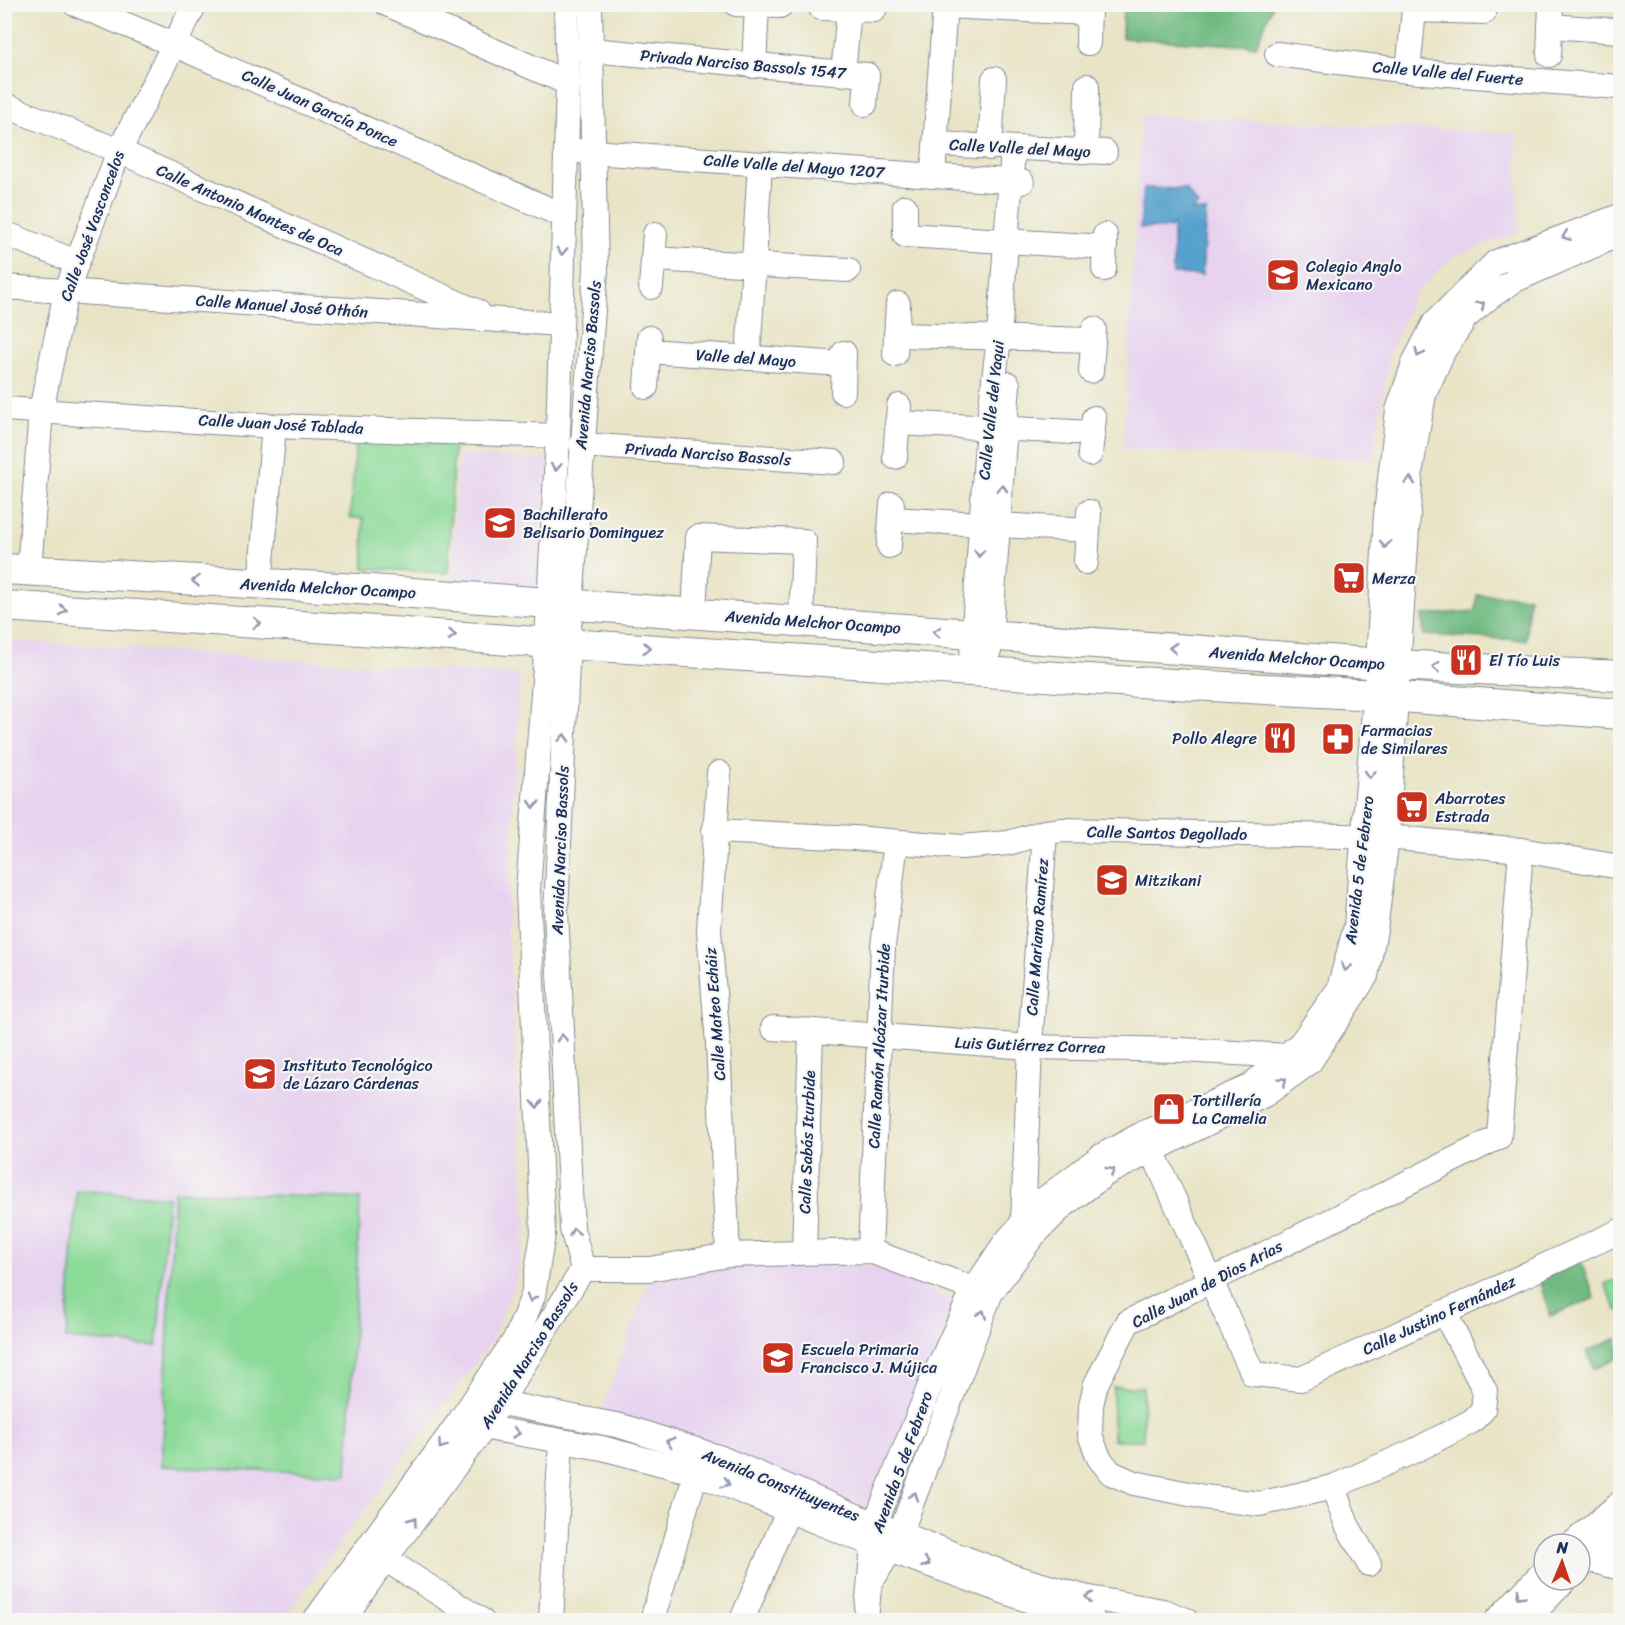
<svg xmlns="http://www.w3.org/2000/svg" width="1625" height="1625" font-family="Sriracha,sans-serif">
  <rect width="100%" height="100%" fill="#f6f6f2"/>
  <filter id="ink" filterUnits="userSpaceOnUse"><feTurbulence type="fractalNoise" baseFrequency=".0167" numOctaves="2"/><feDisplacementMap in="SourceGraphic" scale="12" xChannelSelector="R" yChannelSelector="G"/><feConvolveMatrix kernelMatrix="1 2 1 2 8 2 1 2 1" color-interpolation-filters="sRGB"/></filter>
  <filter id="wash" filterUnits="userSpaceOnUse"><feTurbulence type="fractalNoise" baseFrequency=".008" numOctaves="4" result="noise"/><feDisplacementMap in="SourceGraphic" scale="24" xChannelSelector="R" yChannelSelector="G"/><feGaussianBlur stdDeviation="1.35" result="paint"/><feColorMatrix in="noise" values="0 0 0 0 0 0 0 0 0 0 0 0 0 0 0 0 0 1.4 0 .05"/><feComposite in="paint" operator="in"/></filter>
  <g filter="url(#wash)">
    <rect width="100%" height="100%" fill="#e9e4c6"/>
    <!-- built -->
    <g fill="#e7d2ef">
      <path d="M1141 115 1516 133 1519 233 1454 256 1414 294 1389 355 1373 460 1123 450Z"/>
      <path d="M458 455 548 460 542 591 452 587Z"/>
      <path d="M5 640 520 675 507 919 526 1229 515 1284 491 1342 282 1620H5Z"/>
      <path d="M722 1261 732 1267 813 1264 888 1267 955 1303 875 1512 601 1413 648 1283Z"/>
    </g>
    <!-- green -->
    <g fill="#8bda98" stroke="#53847b" stroke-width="1.5">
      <path d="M356 441 454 444 448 573 364 568 363 518H350Z"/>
      <path d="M77 1190 168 1197 157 1346 66 1339Z"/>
      <path d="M174 1191 360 1199 347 1474 162 1466Z"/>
      <path d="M1620 1278V1310L1617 1311 1605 1284Z"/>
      <rect x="1113" y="1387" width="30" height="53"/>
    </g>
    <!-- forest -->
    <g fill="#70ba80" stroke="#46746f" stroke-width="1.5">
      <path d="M1123 5V4L1273 5 1256 46 1122 38Z"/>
      <path d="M1477 595 1529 597 1526 640 1424 635 1422 615 1476 611Z"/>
      <path d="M1580 1260 1595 1298 1550 1316 1539 1280Z"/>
      <path d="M1617 1338 1620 1357 1594 1369 1586 1352Z"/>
    </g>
    <!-- water -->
    <path fill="#56a2ce" stroke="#386896" stroke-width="1.5" d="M1144 188 1185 189 1198 205 1191 211H1206L1202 275 1173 274V225L1169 228H1140Z"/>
  </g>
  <g filter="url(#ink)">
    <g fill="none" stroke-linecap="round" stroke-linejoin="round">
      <!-- minor casing -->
      <g stroke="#828a92" stroke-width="26">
        <g id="minor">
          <path d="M75 4 173 44 564 216"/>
          <path d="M387 4 568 83"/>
          <path d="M736 4 780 6"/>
          <path d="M945 6 1089 13"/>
          <path d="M821 8 874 10"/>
          <path d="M1550 26 1620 31"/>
          <path d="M1088 43 1089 4"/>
          <path d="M591 50 867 75 865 104"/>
          <path d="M1277 54 1408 71 1620 87"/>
          <path d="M1549 55 1551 4"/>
          <path d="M754 66 757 5"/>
          <path d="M1408 71 1414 10 1484 12"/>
          <path d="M843 74 849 9"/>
          <path d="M4 105 119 151 478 312"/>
          <path d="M936 144 1105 152"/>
          <path d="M990 148 994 79"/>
          <path d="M578 151 1022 182"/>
          <path d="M1086 152 1087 86"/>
          <path d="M933 176 945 4"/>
          <path d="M905 207V235L1105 247"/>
          <path d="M4 233 76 262"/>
          <path d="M653 259 848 270"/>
          <path d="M1104 269 1105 235"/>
          <path d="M4 287 560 324"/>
          <path d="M651 287 655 234"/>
          <path d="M896 335 1093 340"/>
          <path d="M648 351 843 364"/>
          <path d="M895 354 898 304"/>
          <path d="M748 358 760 164"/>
          <path d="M1091 371 1094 329"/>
          <path d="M646 387 649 338"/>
          <path d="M843 392 844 353"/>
          <path d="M4 409 274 426 558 436"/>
          <path d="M897 423 1093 433"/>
          <path d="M581 445 834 462"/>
          <path d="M1090 454 1094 418"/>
          <path d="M895 457 899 406"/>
          <path d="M891 519 1088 530"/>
          <path d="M889 546 892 504"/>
          <path d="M1086 562 1089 512"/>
          <path d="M29 571 41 410 66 292 119 151 195 4"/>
          <path d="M260 584 274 426"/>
          <path d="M694 614 698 537 804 541 801 621"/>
          <path d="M989 651 1008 384"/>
          <path d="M971 671 988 428 999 338 1013 149"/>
          <path d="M719 773 709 930 718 1044 728 1255"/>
          <path d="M714 831 854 838 961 847 1008 843 1045 832 1063 830 1387 837 1521 850 1620 867"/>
          <path d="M773 1028 1030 1047 1182 1050 1288 1056"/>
          <path d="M1145 1135 1253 1374 1301 1379 1620 1231"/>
          <path d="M1023 1222 1030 1047 1045 832"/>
          <path d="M804 1251 811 1033"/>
          <path d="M870 1251 883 946 896 842"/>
          <path d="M583 1269H650L728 1255 870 1251 974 1289"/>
          <path d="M1444 1312 1485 1391 1483 1410 1472 1421 1416 1450 1333 1487 1259 1504 1204 1497 1134 1483 1111 1473 1099 1458 1090 1435 1091 1405 1096 1384 1128 1322 1499 1137 1521 850"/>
          <path d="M485 1400 621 1426 721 1458 875 1524 1014 1577 1084 1597 1163 1611 1186 1620"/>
          <path d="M470 1425 602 1448 696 1473 872 1544 1050 1608 1093 1620"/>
          <path d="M1333 1487 1347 1525 1369 1564"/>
          <path d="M1572 1544 1620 1503"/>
          <path d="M385 1559 481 1620"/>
          <path d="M1588 1559 1620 1568"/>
          <path d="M1580 1567 1620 1533"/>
          <path d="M871 1582 900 1534 991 1292 1033 1236 1063 1206 1107 1173 1266 1094 1310 1062 1366 976 1375 930 1387 837 1411 468 1424 394 1444 350 1466 317 1491 296 1515 280 1620 234"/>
          <path d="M315 1620 459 1422 516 1338 533 1296 543 1234 528 890 547 641 558 436 568 83 566 4"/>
          <path d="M343 1620 385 1559 484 1428 583 1269 572 1229 556 912 568 642 596 270 590 4"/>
          <path d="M551 1620 561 1441"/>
          <path d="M652 1620 696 1473"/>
          <path d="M742 1620 788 1511"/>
          <path d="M866 1620 875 1524 929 1388 974 1289 1005 1243 1043 1200 1101 1156 1144 1133 1249 1087 1301 1043 1339 989 1356 926 1378 664 1386 514 1398 410 1414 363 1435 322 1496 262 1620 216"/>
          <path d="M1497 1620 1544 1571"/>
          <path d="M1527 1620 1565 1580"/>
        </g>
      </g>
      <!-- major casing -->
      <g stroke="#828a92" stroke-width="32">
        <g id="major">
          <path d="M4 569 358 589 1396 665 1620 676"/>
          <path d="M4 606 1118 681 1376 695 1620 714"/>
        </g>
      </g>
      <!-- minor -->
      <use href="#minor" stroke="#fff" stroke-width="24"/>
      <!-- major -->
      <use href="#major" stroke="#fff" stroke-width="30"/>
    </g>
    <!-- one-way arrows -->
    <defs><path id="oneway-chevron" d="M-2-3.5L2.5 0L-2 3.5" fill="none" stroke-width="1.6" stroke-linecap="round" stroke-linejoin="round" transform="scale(1.5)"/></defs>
    <g stroke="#8d97ae">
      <use href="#oneway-chevron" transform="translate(1566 236) rotate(159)"/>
      <use href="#oneway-chevron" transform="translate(562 251) rotate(92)"/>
      <use href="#oneway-chevron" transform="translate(1481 305) rotate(-40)"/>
      <use href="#oneway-chevron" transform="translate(1419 353) rotate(117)"/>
      <use href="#oneway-chevron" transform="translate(556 467) rotate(93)"/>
      <use href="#oneway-chevron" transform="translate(1410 481) rotate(-86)"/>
      <use href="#oneway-chevron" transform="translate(1002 488) rotate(-87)"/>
      <use href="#oneway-chevron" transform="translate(1385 544) rotate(93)"/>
      <use href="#oneway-chevron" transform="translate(979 553) rotate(94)"/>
      <use href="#oneway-chevron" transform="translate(196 581) rotate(-177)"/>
      <use href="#oneway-chevron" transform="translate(63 610) rotate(4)"/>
      <use href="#oneway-chevron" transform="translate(257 623) rotate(4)"/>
      <use href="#oneway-chevron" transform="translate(937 632) rotate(-175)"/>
      <use href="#oneway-chevron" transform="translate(452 635) rotate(4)"/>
      <use href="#oneway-chevron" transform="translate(647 648) rotate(4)"/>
      <use href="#oneway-chevron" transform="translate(1173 648) rotate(-176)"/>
      <use href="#oneway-chevron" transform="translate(1436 667) rotate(-177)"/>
      <use href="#oneway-chevron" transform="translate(564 738) rotate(-87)"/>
      <use href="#oneway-chevron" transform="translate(1370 774) rotate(94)"/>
      <use href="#oneway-chevron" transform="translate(534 804) rotate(94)"/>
      <use href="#oneway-chevron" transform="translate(1346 967) rotate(105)"/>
      <use href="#oneway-chevron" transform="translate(562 1038) rotate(-93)"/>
      <use href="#oneway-chevron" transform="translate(1283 1081) rotate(-37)"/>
      <use href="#oneway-chevron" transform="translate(537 1104) rotate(88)"/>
      <use href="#oneway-chevron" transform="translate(1111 1171) rotate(-31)"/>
      <use href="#oneway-chevron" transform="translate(574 1232) rotate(-101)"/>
      <use href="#oneway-chevron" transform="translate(531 1298) rotate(107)"/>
      <use href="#oneway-chevron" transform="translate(982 1314) rotate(-69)"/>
      <use href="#oneway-chevron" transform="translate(516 1433) rotate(10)"/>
      <use href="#oneway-chevron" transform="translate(670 1442) rotate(-162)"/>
      <use href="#oneway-chevron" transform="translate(442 1445) rotate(126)"/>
      <use href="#oneway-chevron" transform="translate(726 1483) rotate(20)"/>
      <use href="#oneway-chevron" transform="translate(914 1496) rotate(-70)"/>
      <use href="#oneway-chevron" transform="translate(413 1521) rotate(-53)"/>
      <use href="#oneway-chevron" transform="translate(926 1563) rotate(20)"/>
      <use href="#oneway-chevron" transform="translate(1520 1595) rotate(133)"/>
      <use href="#oneway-chevron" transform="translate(1089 1597) rotate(-168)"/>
    </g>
  </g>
  <!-- icons -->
  <defs>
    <g id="school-square" transform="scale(1.725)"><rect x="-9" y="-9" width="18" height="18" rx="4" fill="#c8321e" stroke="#f6f6f2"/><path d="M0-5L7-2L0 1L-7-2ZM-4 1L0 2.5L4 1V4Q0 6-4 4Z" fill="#fff"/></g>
    <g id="supermarket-square" transform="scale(1.725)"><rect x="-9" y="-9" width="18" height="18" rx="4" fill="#c8321e" stroke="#f6f6f2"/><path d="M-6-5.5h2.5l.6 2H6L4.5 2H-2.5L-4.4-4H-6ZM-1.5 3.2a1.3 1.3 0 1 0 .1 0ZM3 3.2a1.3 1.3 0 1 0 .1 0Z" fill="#fff"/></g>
    <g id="restaurant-square" transform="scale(1.725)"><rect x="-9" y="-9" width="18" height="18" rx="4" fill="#c8321e" stroke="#f6f6f2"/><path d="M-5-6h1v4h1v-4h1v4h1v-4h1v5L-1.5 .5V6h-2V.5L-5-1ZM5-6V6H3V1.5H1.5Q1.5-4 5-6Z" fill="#fff"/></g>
    <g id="pharmacy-square" transform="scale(1.725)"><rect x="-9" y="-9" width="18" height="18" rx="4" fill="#c8321e" stroke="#f6f6f2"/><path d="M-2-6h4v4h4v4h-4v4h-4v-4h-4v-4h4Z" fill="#fff"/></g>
    <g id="university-square" transform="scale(1.725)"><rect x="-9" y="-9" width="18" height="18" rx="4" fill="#c8321e" stroke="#f6f6f2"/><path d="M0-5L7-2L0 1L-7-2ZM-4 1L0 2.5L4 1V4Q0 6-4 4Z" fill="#fff"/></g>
    <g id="shop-square" transform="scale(1.725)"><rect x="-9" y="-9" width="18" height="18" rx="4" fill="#c8321e" stroke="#f6f6f2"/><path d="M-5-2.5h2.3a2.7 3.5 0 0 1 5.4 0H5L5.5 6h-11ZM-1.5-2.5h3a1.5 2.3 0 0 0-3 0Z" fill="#fff"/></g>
  </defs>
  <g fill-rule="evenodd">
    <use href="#school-square" x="1283" y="275"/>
    <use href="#school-square" x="500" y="523"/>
    <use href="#supermarket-square" x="1349" y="578"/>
    <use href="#restaurant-square" x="1466" y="660"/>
    <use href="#restaurant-square" x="1280" y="738"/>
    <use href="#pharmacy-square" x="1338" y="739"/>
    <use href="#supermarket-square" x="1412" y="807"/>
    <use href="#school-square" x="1112" y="880"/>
    <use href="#university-square" x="260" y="1074"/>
    <use href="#shop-square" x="1169" y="1109"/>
    <use href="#school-square" x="778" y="1358"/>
  </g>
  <g text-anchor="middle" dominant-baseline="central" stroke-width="4.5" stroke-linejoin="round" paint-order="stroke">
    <!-- street labels -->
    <g font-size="16" fill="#1b2f5e" stroke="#f6f6f2">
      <text transform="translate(743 64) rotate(5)">Privada Narciso Bassols 1547</text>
      <text transform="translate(1448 73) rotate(5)">Calle Valle del Fuerte</text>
      <text transform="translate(320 108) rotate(24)">Calle Juan García Ponce</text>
      <text transform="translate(1020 148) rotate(3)">Calle Valle del Mayo</text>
      <text transform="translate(794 166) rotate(4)">Calle Valle del Mayo 1207</text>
      <text transform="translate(250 210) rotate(24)">Calle Antonio Montes de Oca</text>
      <text transform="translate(92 226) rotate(-70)">Calle José Vasconcelos</text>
      <text transform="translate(282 306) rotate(4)">Calle Manuel José Othón</text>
      <text transform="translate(746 358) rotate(4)">Valle del Mayo</text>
      <text transform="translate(588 365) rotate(-85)">Avenida Narciso Bassols</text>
      <text transform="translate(991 410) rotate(-84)">Calle Valle del Yaqui</text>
      <text transform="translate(281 424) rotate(3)">Calle Juan José Tablada</text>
      <text transform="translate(708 454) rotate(4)">Privada Narciso Bassols</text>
      <text transform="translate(328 588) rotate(3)">Avenida Melchor Ocampo</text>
      <text transform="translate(813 622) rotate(4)">Avenida Melchor Ocampo</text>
      <text transform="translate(1297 658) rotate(4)">Avenida Melchor Ocampo</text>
      <text transform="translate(1167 833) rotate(1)">Calle Santos Degollado</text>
      <text transform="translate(560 850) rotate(-88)">Avenida Narciso Bassols</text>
      <text transform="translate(1359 870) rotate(-83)">Avenida 5 de Febrero</text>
      <text transform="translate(1037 937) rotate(-86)">Calle Mariano Ramírez</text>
      <text transform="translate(715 1014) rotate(-94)">Calle Mateo Echáiz</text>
      <text transform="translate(1030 1045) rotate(2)">Luis Gutiérrez Correa</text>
      <text transform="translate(879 1046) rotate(-87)">Calle Ramón Alcázar Iturbide</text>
      <text transform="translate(807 1142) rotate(-88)">Calle Sabás Iturbide</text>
      <text transform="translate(1207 1284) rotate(-28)">Calle Juan de Dios Arias</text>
      <text transform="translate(1439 1315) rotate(-25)">Calle Justino Fernández</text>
      <text transform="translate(529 1355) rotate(-58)">Avenida Narciso Bassols</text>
      <text transform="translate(902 1462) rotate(-70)">Avenida 5 de Febrero</text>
      <text transform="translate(781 1485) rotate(22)">Avenida Constituyentes</text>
    </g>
    <!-- poi labels -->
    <g font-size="16" fill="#1b2f5e" stroke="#f6f6f2" text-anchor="start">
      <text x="1306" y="266">Colegio Anglo<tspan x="1306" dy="18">Mexicano</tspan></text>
      <text x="523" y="514">Bachillerato<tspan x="523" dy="18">Belisario Dominguez</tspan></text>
      <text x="1372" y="578">Merza</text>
      <text x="1489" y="660">El Tío Luis</text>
      <text x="1361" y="730">Farmacias<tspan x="1361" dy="18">de Similares</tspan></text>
      <text x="1257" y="738" text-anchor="end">Pollo Alegre</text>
      <text x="1435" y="798">Abarrotes<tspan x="1435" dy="18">Estrada</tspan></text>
      <text x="1135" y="880">Mitzikani</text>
      <text x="283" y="1065">Instituto Tecnológico<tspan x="283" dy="18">de Lázaro Cárdenas</tspan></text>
      <text x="1192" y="1100">Tortillería<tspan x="1192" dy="18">La Camelia</tspan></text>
      <text x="801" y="1349">Escuela Primaria<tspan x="801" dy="18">Francisco J. Mújica</tspan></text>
    </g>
  </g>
  <!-- margin -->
  <rect width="1625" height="1625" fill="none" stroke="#f6f6f2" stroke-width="24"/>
  <!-- north arrow -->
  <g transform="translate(1562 1562) rotate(2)"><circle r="28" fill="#f6f6f2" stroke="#9ea6b7" stroke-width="1.5"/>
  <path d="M0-4.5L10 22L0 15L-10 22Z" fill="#c8321e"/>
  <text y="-9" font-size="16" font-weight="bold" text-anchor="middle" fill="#1b2f5e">N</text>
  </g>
</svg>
